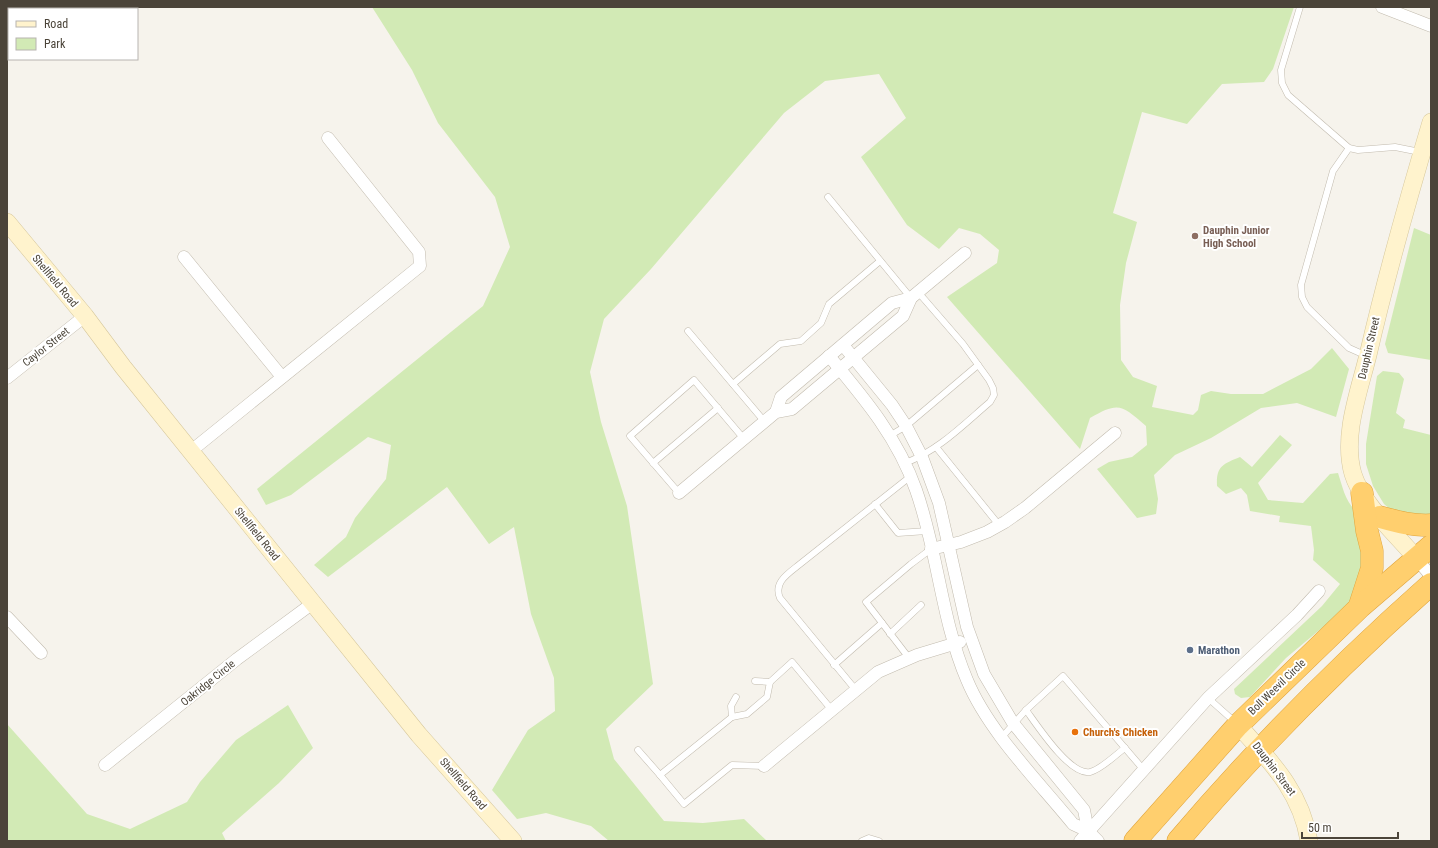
<svg xmlns="http://www.w3.org/2000/svg" width="1438" height="848" font-family="'Roboto Condensed',sans-serif">
  <rect width="100%" height="100%" fill="#f6f3ec"/>
  <!-- green -->
  <g fill="#d2eab5">
    <path d="M372 7H1294L1273 69 1264 82 1222 84 1187 124 1142 112 1113 213 1137 222 1126 263 1120 305 1121 360 1133 377 1157 386 1152 407 1193 415 1198 410 1201 395 1211 391 1231 394H1263L1311 369 1332 348 1349 369 1336 417 1297 403 1261 408 1211 438 1175 455 1154 475 1158 499 1156 514 1137 518 1097 469 1109 462 1132 457 1147 445 1146 426C1122 405 1119 401 1090 418L1080 449 947 297 997 263 999 250 980 234 959 228 939 249 907 225 861 157 906 118 879 74 825 81 784 113 651 269 604 319 590 372 601 422 627 506 653 684 606 729 614 759 664 821 703 823 744 819 767 841H609L591 826 546 813 517 819 492 790 528 730 555 711 554 678 531 614 514 527 489 544 447 487 328 577 314 565 346 537 355 518 386 479 391 445 368 437 291 495 266 505 257 489 483 306 510 247 495 197 438 123 412 70Z"/>
    <path d="M1414 228 1431 235V360L1388 353 1385 344Z"/>
    <path d="M1383 371 1399 373 1404 379 1396 413 1405 420 1403 428 1431 435V520L1397 515 1384 504 1373 486 1366 464V444L1377 376Z"/>
    <path d="M1280 435 1292 445 1258 483 1268 500 1303 503 1330 474 1338 473C1342 485 1345 501 1355 510L1368 551 1348 606 1286 658 1250 697 1241 698 1235 694 1234 689 1322 606 1340 584 1313 560 1314 550 1311 526 1279 522 1280 516 1250 511 1247 495 1241 488 1226 494 1217 486C1216 466 1223 464 1240 457L1252 467Z"/>
    <path d="M288 705 313 748 279 783 222 833 226 841H7V724L87 814 130 829 187 802 200 782 236 740Z"/>
  </g>
  <g fill="none" stroke-linecap="round" stroke-linejoin="round">
    <!-- lane casing -->
    <g stroke="#c2bbae" stroke-width="7">
      <g id="lane">
        <path d="M1300 7 1281 70 1282 83 1288 95 1349 148 1358 150 1395 147 1420 152"/>
        <path d="M1349 148 1333 171 1301 285 1302 297 1307 307 1349 348 1367 356"/>
        <path d="M828 197 911 298"/>
        <path d="M688 331 764 421"/>
        <path d="M733 384 780 344 801 341 821 323 829 304 880 261"/>
        <path d="M891 435 906 426 978 365"/>
        <path d="M936 447 999 525"/>
        <path d="M653 463 718 408"/>
        <path d="M905 463C938 451 964 424 990 402L994 395 993 388 989 380 963 344 918 292"/>
        <path d="M679 493 630 436 694 380 744 439"/>
        <path d="M875 504 898 533 927 531"/>
        <path d="M890 634 921 605"/>
        <path d="M909 658 866 602 911 564 931 549"/>
        <path d="M834 665 882 623"/>
        <path d="M755 681 770 682"/>
        <path d="M855 689 780 598C773 582 789 573 800 564L911 476"/>
        <path d="M1208 698 1235 722"/>
        <path d="M1026 710C1037 725 1070 776 1090 772 1102 769 1115 755 1125 748"/>
        <path d="M732 717 731 706 736 697"/>
        <path d="M1002 737 1026 710 1063 676 1143 769"/>
        <path d="M638 750 660 775"/>
        <path d="M764 766 732 765 684 804 660 775 732 717 747 714 767 697 770 682 792 662 831 709"/>
        <path d="M862 841 869 838 879 841"/>
      </g>
    </g>
    <!-- street casing -->
    <g stroke="#c2bbae" stroke-width="13">
      <g id="street">
        <path d="M1382 7 1431 26"/>
        <path d="M184 257 282 377"/>
        <path d="M843 345 892 405 906 426 922 457 939 503 967 627 984 674 1013 723 1084 810 1088 831"/>
        <path d="M829 356C864 398 898 438 916 490 938 552 941 619 967 680 988 731 1038 781 1073 824L1088 831 1098 841"/>
        <path d="M7 378 85 316"/>
        <path d="M776 412 781 397 892 303 911 298 965 253"/>
        <path d="M191 451 420 266 419 252 328 138"/>
        <path d="M679 493 776 412 792 409 903 316 911 298"/>
        <path d="M931 549 961 542 987 532 1005 522 1025 508 1115 433"/>
        <path d="M1416 558 1431 576"/>
        <path d="M7 617 41 653"/>
        <path d="M105 765 237 659 313 603"/>
        <path d="M764 766 878 672 917 655 960 642"/>
        <path d="M1080 841 1208 698 1297 615 1319 591"/>
      </g>
    </g>
    <!-- secondary casing -->
    <g stroke="#d6c79b" stroke-width="18">
      <g id="secondary">
        <path d="M7 222 85 316 123 367 419 735 513 841"/>
        <path d="M1416 558C1396 534 1362 504 1353 474 1342 436 1359 392 1368 355 1386 277 1408 199 1431 122"/>
        <path d="M1238 725C1270 761 1301 791 1309 841"/>
      </g>
    </g>
    <!-- highway casing -->
    <g stroke="#e0a43c" stroke-width="23">
      <g id="highway">
        <path d="M1380 517C1398 522 1413 526 1431 525"/>
        <path d="M1360 605 1372 568V551L1367 531 1362 493"/>
        <path d="M1135 841 1238 725 1360 607 1431 546"/>
        <path d="M1178 841C1256 749 1341 664 1431 584"/>
      </g>
    </g>
    <!-- lane -->
    <use href="#lane" stroke="#fff" stroke-width="6"/>
    <!-- street -->
    <use href="#street" stroke="#fff" stroke-width="12"/>
    <!-- secondary -->
    <use href="#secondary" stroke="#fff3cd" stroke-width="17"/>
    <!-- highway -->
    <use href="#highway" stroke="#ffcf6e" stroke-width="22"/>
  </g>
  <!-- markers -->
  <circle fill="#8d6e63" stroke="#fff" stroke-width="1.5" cx="1195" cy="236" r="4"/>
  <circle fill="#5c6f8a" stroke="#fff" stroke-width="1.5" cx="1190" cy="650" r="4"/>
  <circle fill="#e8710a" stroke="#fff" stroke-width="1.5" cx="1075" cy="732" r="4"/>
  <g text-anchor="middle" dominant-baseline="central" stroke-width="4" stroke-linejoin="round" paint-order="stroke">
    <!-- education labels -->
    <g font-size="11" font-weight="bold" fill="#785e54" stroke="#fff" text-anchor="start">
      <text x="1203" y="230">Dauphin Junior<tspan x="1203" dy="13">High School</tspan></text>
    </g>
    <!-- street labels -->
    <g font-size="11" fill="#4b4439" stroke="#fff">
      <text transform="translate(55 281) rotate(50)">Shellfield Road</text>
      <text transform="translate(46 347) rotate(-38)">Caylor Street</text>
      <text transform="translate(1369 348) rotate(-77)">Dauphin Street</text>
      <text transform="translate(257 534) rotate(51)">Shellfield Road</text>
      <text transform="translate(208 683) rotate(-39)">Oakridge Circle</text>
      <text transform="translate(1277 687) rotate(-44)">Boll Weevil Circle</text>
      <text transform="translate(1274 769) rotate(53)">Dauphin Street</text>
      <text transform="translate(463 784) rotate(49)">Shellfield Road</text>
    </g>
    <!-- service labels -->
    <g font-size="11" font-weight="bold" fill="#4e5e75" stroke="#fff" text-anchor="start">
      <text x="1198" y="650">Marathon</text>
    </g>
    <!-- food labels -->
    <g font-size="11" font-weight="bold" fill="#c56008" stroke="#fff" text-anchor="start">
      <text x="1083" y="732">Church's Chicken</text>
    </g>
  </g>
  <!-- border -->
  <rect width="1438" height="848" fill="none" stroke="#4b4439" stroke-width="16"/>
  <!-- legend -->
  <rect x="8" y="8" width="130" height="52" fill="#ffffff" stroke="#b7b4b0"/>
  <rect x="16" y="21" width="20" height="6" fill="#fff3cd" stroke="#b7b4b0"/>
  <text x="44" y="28" font-size="12" fill="#4b4439">Road</text>
  <rect x="16" y="38" width="20" height="12" fill="#d2eab5" stroke="#b7b4b0"/>
  <text x="44" y="48" font-size="12" fill="#4b4439">Park</text>
  <!-- scale -->
  <path d="M1302 832v6h96v-6" fill="none" stroke="#4b4439" stroke-width="2"/>
  <text x="1308" y="832" font-size="12" fill="#4b4439" stroke="#ffffff" stroke-width="3" paint-order="stroke">50 m</text>
</svg>
